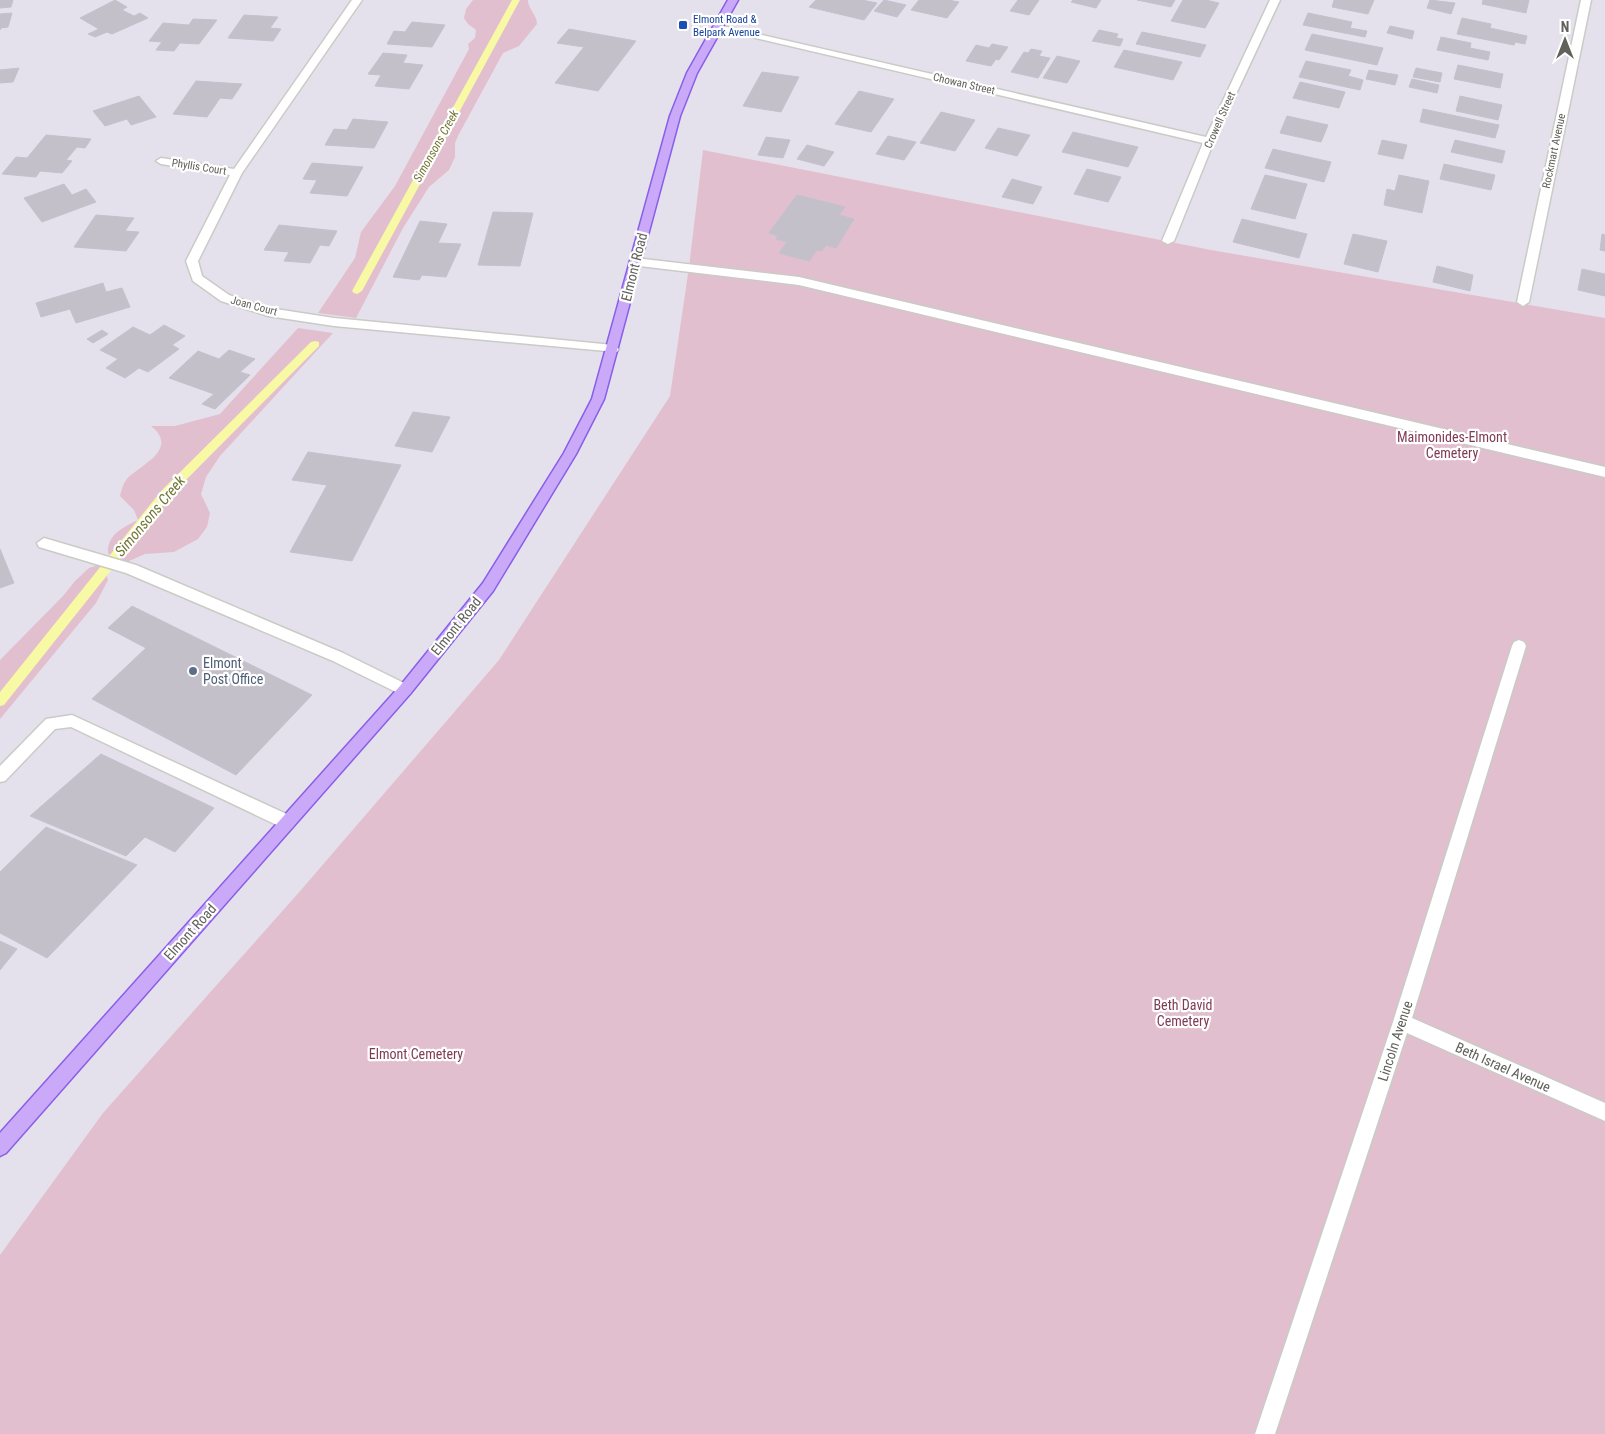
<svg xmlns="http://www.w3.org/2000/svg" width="1605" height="1434" font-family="'Roboto Condensed',sans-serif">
  <rect width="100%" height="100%" fill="#e5e1ec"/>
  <!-- green -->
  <g fill="#e2bfce">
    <path d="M473 0H528C528 10 537 14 537 24L519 46 503 53 459 134 455 143V157L449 170 429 187 403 228 356 318 318 313 355 258 361 232 395 186 469 49 468 44 475 38 476 30 468 24 464 18 466 9Z"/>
    <path d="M703 150 1211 250 1605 318V1434H0V1255L103 1113 301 890 499 660 670 396 689 267Z"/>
    <path d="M298 328 333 333 220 456 206 477 201 494 210 513 207 527 198 539 174 552 145 554 127 562 117 563 108 553C107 535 123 527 138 520L134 510 120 496C121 491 123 484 126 480 137 466 181 450 151 426H175L220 414Z"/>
    <path d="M103 563 108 580 96 603 0 719V660L63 596 75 581 89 568Z"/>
  </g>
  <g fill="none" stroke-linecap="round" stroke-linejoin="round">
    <!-- stream -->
    <g fill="#f7f9a4" fill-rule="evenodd">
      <path d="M512 0H520L362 291 357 294 354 293 352 291Z"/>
      <path d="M315 341 319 342V346L170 496 4 705 0 706V692L162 490 311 342Z"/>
    </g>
  </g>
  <!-- building -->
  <g fill="#c3c0c9" stroke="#c4c0d0">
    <path d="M0 0H13L11 7 0 8Z"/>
    <path d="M115 0 127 7 122 10 134 16 140 13 148 18 112 34 107 32 95 37 88 34 99 29 80 18Z"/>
    <path d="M816 0H862L877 3 864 20 809 7Z"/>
    <path d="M884 0 906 5 897 17 874 11Z"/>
    <path d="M919 0H948L959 2 947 18 911 10Z"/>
    <path d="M1018 0H1039L1029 15 1010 11Z"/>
    <path d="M1073 0H1101L1096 8 1071 2Z"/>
    <path d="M1137 0H1175L1171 7Z"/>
    <path d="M1183 0H1206L1219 3 1205 28 1171 21Z"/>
    <path d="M1334 0H1374L1368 14 1332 7Z"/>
    <path d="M1430 0 1455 3 1451 14 1427 8Z"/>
    <path d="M1483 0H1529L1526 13 1482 4Z"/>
    <path d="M12 13 8 27 1 28 0 30V14Z"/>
    <path d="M1308 13 1352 22 1350 28 1367 31 1365 37 1303 25Z"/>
    <path d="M244 15 278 17 270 28 281 29 273 41 228 38Z"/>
    <path d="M1462 18 1491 24 1490 28 1527 36 1525 44 1515 42 1514 45 1457 34Z"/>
    <path d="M193 19 217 20 199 44 180 43 174 51 156 50 162 42 149 41 163 23 189 25Z"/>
    <path d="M412 22 445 25 432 47 387 44 394 31 405 32Z"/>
    <path d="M1390 26 1414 31 1412 39 1387 33Z"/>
    <path d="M569 29 636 41 598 91 555 83 584 47 557 43Z"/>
    <path d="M1099 30 1118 34 1116 38 1123 39 1120 46 1092 41Z"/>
    <path d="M1142 32 1206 45 1200 57 1136 44Z"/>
    <path d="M1312 34 1383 48 1377 65 1305 50Z"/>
    <path d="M1441 37 1471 43 1470 48 1490 52 1488 60 1437 50Z"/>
    <path d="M992 44 1008 47 999 60 996 59 991 66 966 61 976 45 989 48Z"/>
    <path d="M1031 49 1042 51 1039 56 1050 58 1038 78 1011 72 1024 52 1028 53Z"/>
    <path d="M1124 50 1182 62 1173 80 1114 67Z"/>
    <path d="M383 53 407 55 403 63 423 65 409 89 375 86 381 75 368 74Z"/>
    <path d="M1057 56 1080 61 1067 83 1043 78Z"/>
    <path d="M1306 61 1351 70 1348 76 1363 80 1360 90 1299 77Z"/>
    <path d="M1458 65 1503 74 1500 88 1454 79Z"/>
    <path d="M19 68 13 82 0 83V70Z"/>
    <path d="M1416 68 1442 73 1440 82 1413 77Z"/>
    <path d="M1369 70 1398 75 1395 85 1366 79Z"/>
    <path d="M762 72 799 77 781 112 743 106Z"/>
    <path d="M1412 79 1439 85 1437 93 1409 87Z"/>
    <path d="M196 81 242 84 232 99 220 98 207 117 173 114Z"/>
    <path d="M1300 82 1345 92 1339 108 1293 98Z"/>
    <path d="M859 91 894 99 871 132 835 124Z"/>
    <path d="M139 96 156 117 131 125 127 119 105 126 93 111Z"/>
    <path d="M1460 96 1502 105 1498 120 1456 111Z"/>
    <path d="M1423 109 1499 125 1495 138 1420 122Z"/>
    <path d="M941 112 975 120 955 151 920 143Z"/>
    <path d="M1287 116 1328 125 1321 142 1280 133Z"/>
    <path d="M353 119 388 122 374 148 325 145 334 129 347 130Z"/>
    <path d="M998 128 1030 135 1017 156 985 148Z"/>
    <path d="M1073 132 1138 147 1128 167 1062 152Z"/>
    <path d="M46 135 91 139 85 148 77 147 66 160 72 161 62 173 40 171 36 177 2 174 16 157 27 158Z"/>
    <path d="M888 136 916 142 904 160 876 154Z"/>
    <path d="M766 137 790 140 783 158 758 155Z"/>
    <path d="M1382 140 1407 145 1403 159 1378 154Z"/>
    <path d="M1455 140 1505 151 1502 163 1451 152Z"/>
    <path d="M807 145 834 152 824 166 797 159Z"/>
    <path d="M1273 149 1331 162 1324 182 1265 168Z"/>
    <path d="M312 163 363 167 347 196 310 193 317 180 303 179Z"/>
    <path d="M1444 164 1495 175 1491 190 1440 179Z"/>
    <path d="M1087 169 1121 177 1108 202 1074 194Z"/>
    <path d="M1265 175 1307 184 1295 219 1251 209Z"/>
    <path d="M1399 175 1429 181 1422 213 1384 205 1387 189 1395 191Z"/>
    <path d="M1012 179 1042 187 1033 204 1002 197Z"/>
    <path d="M64 184 72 195 86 189 96 202 42 222 24 198Z"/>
    <path d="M797 195 845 207 839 215 854 219 836 248 826 245 822 251 817 250 809 261 779 253 787 242 776 239 778 236 769 233Z"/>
    <path d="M493 212 533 213 520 266 478 265Z"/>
    <path d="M96 215 134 218 125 231 139 232 126 251 74 247Z"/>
    <path d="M1242 219 1307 234 1299 258 1233 242Z"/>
    <path d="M420 221 447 224 438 243 461 244 446 277 422 275 419 280 393 277Z"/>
    <path d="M279 225 337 231 329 246 320 245 310 263 284 261 289 252 264 250Z"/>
    <path d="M1353 234 1387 241 1378 272 1344 264Z"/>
    <path d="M1602 234 1605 235V251L1600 250Z"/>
    <path d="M1437 266 1473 275 1470 291 1433 282Z"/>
    <path d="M1582 269 1605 274V296L1578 290Z"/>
    <path d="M103 283 106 292 122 288 130 307 76 323 70 309 41 317 36 303Z"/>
    <path d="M164 325 185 336 172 345 179 349 148 372 139 368 125 378 106 368 118 359 100 350 133 327 150 335Z"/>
    <path d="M102 330 108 334 93 343 87 339Z"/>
    <path d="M229 350 255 359 240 372 250 375 215 409 202 404 214 394 169 378 198 351 219 359Z"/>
    <path d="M413 412 450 417 432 452 395 446Z"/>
    <path d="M308 452 401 465 352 561 290 552 327 485 292 480Z"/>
    <path d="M0 549 14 583 0 588Z"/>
    <path d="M132 606 312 695 236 775 92 699 146 648 108 628Z"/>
    <path d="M101 754 214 808 175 852 145 837 126 856 30 816Z"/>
    <path d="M46 827 137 865 47 958 0 933V872Z"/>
    <path d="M0 941 17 949 0 970Z"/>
  </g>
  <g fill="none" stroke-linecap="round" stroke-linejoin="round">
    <!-- minor casing -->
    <g stroke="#cacbc5" stroke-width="3">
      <g id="minor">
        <path d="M352 0H362L242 173 198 261 202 276 229 295 269 308 334 318 613 345 619 349 617 352 334 326 268 316 221 301 193 281 186 261 230 175 161 164 156 161 161 158 234 169Z"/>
        <path d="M1270 0H1280L1214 141 1174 241 1168 244 1162 241 1203 143 713 28 718 25 1206 137Z"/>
        <path d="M1581 0H1591L1529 302 1523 306 1517 302Z"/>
        <path d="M635 258 799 277 1605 467V477L799 285 631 265 629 262Z"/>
        <path d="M44 538 136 565 343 653 410 686 412 690 410 694H400L333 661 126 573 39 547 37 543Z"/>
        <path d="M1519 640 1524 642 1526 646 1412 1018 1605 1103V1121L1407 1033 1275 1434H1255L1393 1022 1512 646 1514 642Z"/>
        <path d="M72 715 293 817 295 822 293 827 287 829 281 827 71 727 55 729 5 781 0 782V766L46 719Z"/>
      </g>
    </g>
    <!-- major casing -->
    <g stroke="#885fe8" stroke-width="3">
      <path id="major" d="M728 0H738L697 73 680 116 604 399 576 454 493 591 410 694 6 1153 0 1156V1133L400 686 483 583 564 453 592 399 670 116 687 73Z"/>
    </g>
    <!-- minor -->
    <use href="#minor" fill="#fff" fill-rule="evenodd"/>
    <!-- major -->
    <use href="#major" fill="#cba9f9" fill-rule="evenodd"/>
  </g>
  <!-- markers -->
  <rect fill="#1a4fb4" stroke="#fff" stroke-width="2" x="678" y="20" width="10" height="10" rx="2.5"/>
  <circle fill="#5c6f8a" stroke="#fff" stroke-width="2" cx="193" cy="671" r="5"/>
  <g text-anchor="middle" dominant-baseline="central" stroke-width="4.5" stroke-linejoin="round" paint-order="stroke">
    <!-- far-transit labels -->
    <g font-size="11" fill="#164399" stroke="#fff" text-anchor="start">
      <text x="693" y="19">Elmont Road &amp;<tspan x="693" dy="13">Belpark Avenue</tspan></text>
    </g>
    <!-- far-street labels -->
    <g font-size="11" fill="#60615a" stroke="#fff">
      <text transform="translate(964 84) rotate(13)">Chowan Street</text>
      <text transform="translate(1220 120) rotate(-66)">Crowell Street</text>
      <text transform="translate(1554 151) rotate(-78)">Rockmart Avenue</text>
      <text transform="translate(199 167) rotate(9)">Phyllis Court</text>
      <text transform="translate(254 306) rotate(15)">Joan Court</text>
    </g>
    <!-- far-water labels -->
    <g font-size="12" font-style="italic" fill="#707633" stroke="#fff">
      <text transform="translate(436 146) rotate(-61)">Simonsons Creek</text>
    </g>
    <!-- street labels -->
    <g font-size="14" fill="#60615a" stroke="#fff">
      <text transform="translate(634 267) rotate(-76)">Elmont Road</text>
      <text transform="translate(456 626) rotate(-51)">Elmont Road</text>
      <text transform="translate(190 932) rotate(-48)">Elmont Road</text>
      <text transform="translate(1395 1041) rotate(-72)">Lincoln Avenue</text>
      <text transform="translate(1503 1067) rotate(24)">Beth Israel Avenue</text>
    </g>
    <!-- park labels -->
    <g font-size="14" fill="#803a54" stroke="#fff">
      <text x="1452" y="437">Maimonides-Elmont<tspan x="1452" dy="16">Cemetery</tspan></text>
      <text x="1183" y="1005">Beth David<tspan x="1183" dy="16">Cemetery</tspan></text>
      <text x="416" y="1054">Elmont Cemetery</text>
    </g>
    <!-- service labels -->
    <g font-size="14" fill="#4e5e75" stroke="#fff" text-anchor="start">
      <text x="203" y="663">Elmont<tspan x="203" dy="16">Post Office</tspan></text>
    </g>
    <!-- water labels -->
    <g font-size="15" font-style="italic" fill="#707633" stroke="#fff">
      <text transform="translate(150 516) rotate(-50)">Simonsons Creek</text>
    </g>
  </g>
  <!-- north arrow -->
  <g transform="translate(1565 40)" stroke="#ffffff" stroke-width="4" paint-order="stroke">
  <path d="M0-4L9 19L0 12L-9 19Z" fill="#60615a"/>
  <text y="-8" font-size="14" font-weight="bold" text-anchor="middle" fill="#60615a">N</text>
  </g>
</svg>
